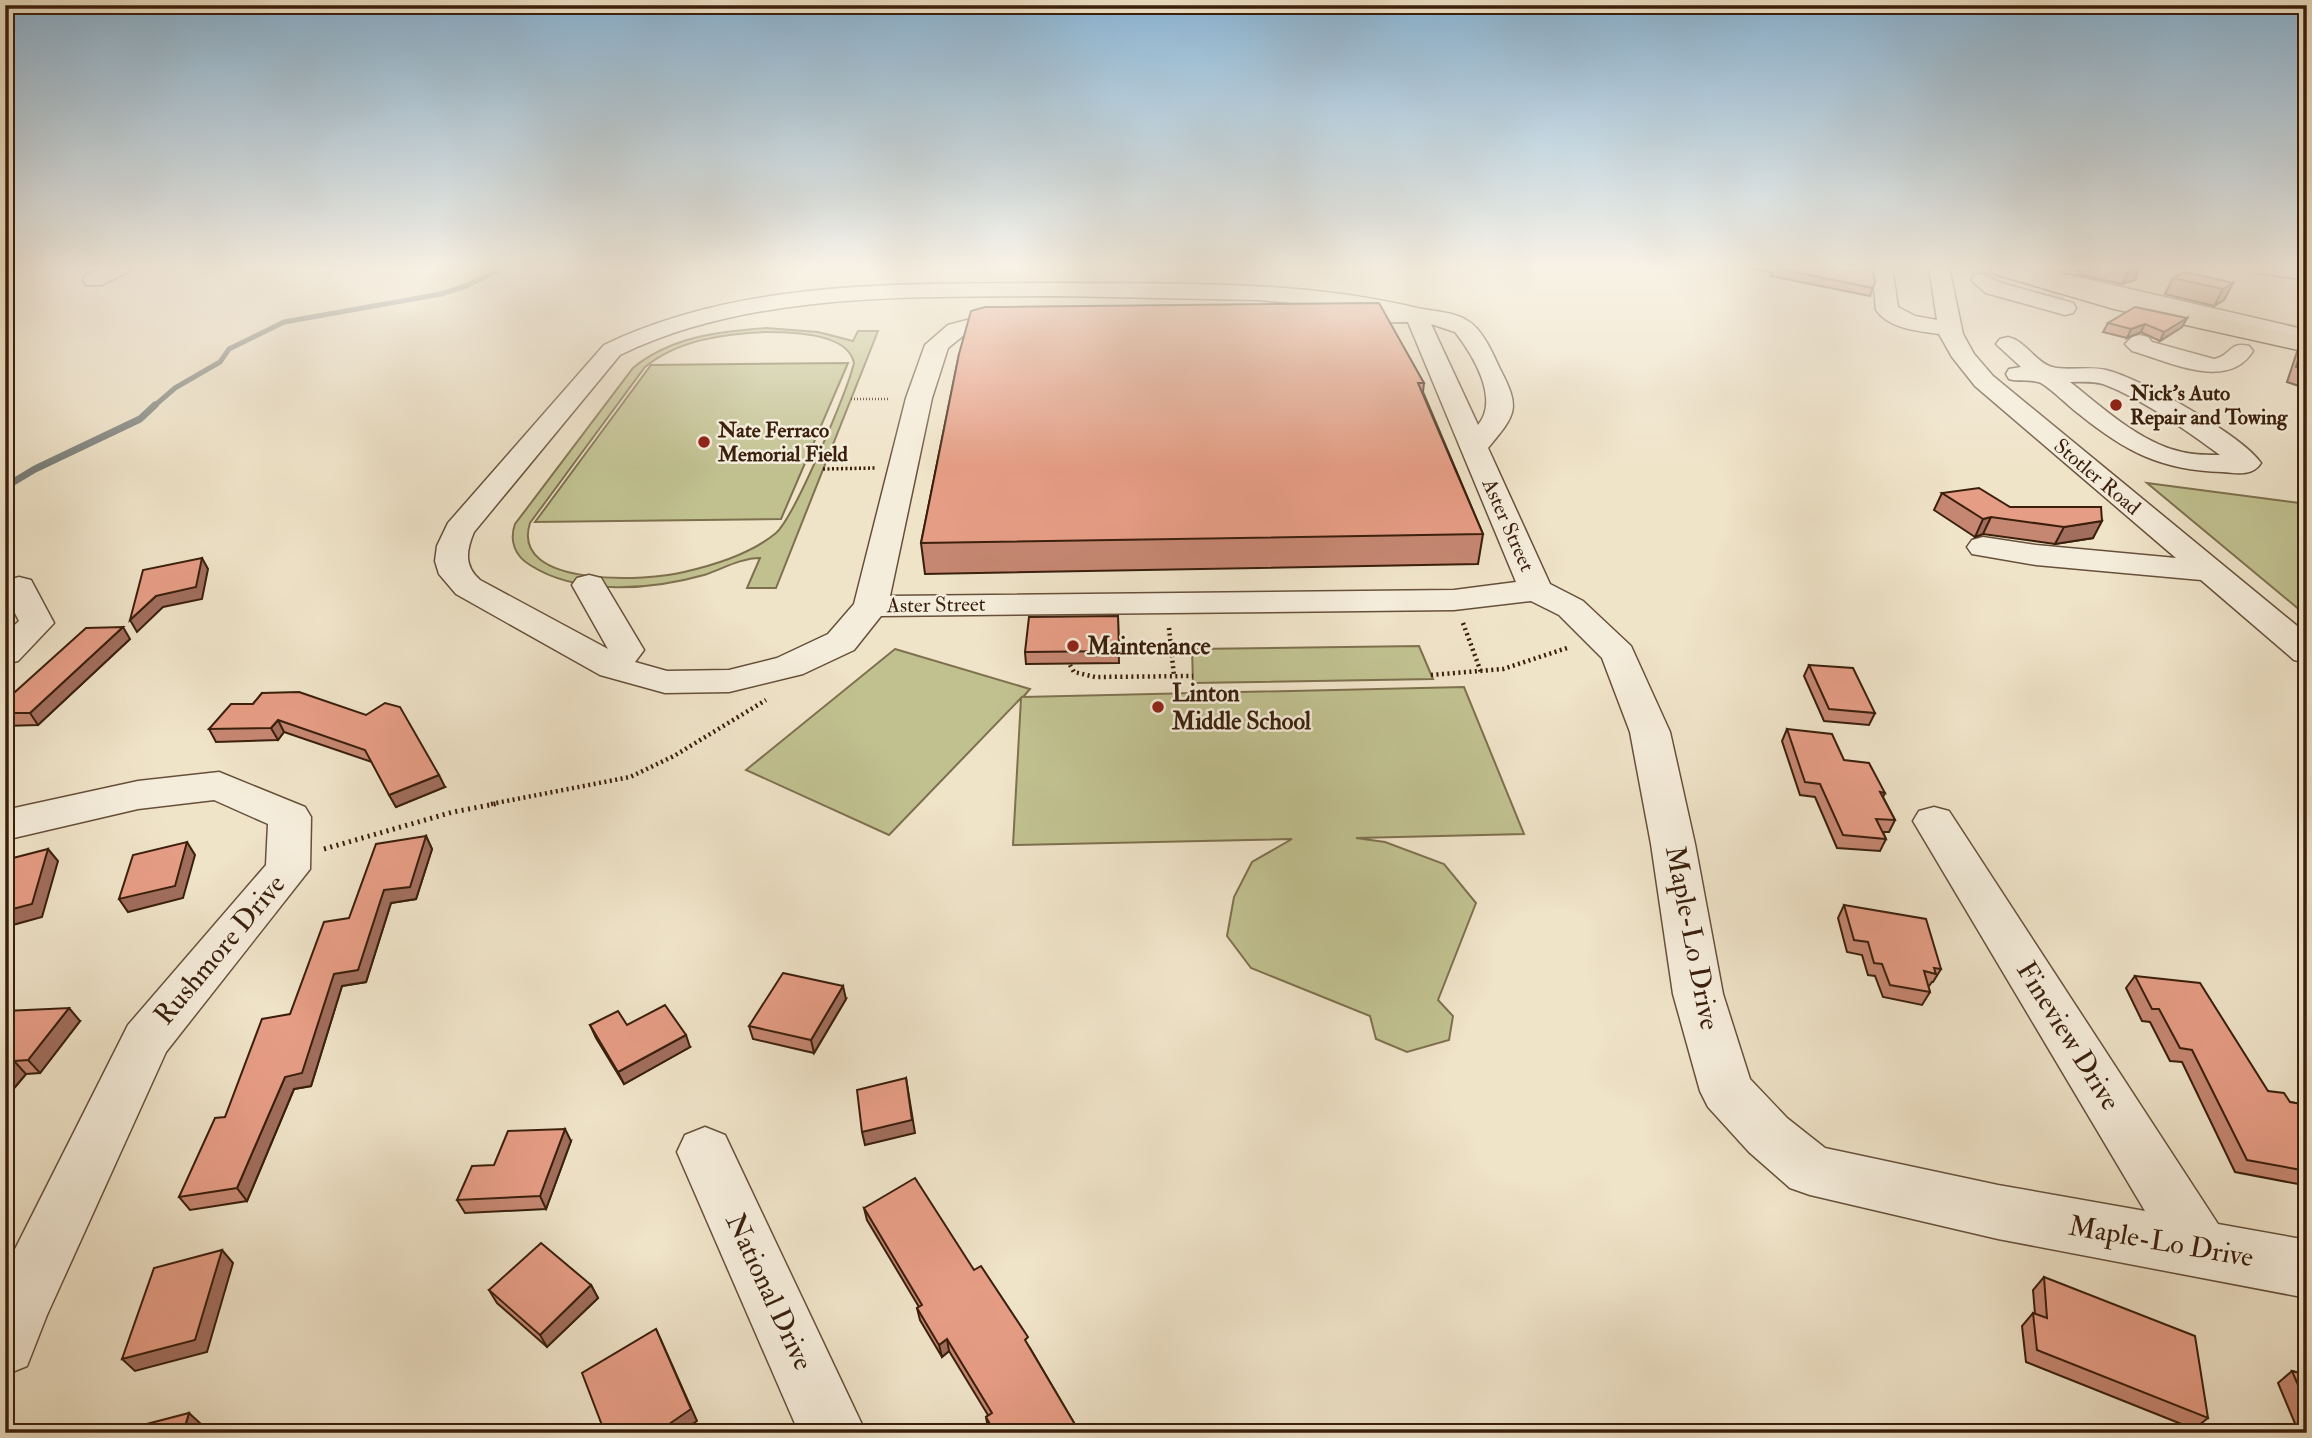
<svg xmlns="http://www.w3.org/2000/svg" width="2312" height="1438" font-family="'IM FELL Double Pica',serif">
  <rect width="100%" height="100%" fill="#efe3c8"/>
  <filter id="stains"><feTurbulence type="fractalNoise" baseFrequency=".00286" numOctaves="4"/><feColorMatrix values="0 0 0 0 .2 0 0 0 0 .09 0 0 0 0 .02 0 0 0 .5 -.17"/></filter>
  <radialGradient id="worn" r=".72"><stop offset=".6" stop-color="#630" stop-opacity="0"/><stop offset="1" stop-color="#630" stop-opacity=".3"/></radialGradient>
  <!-- green -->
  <g fill="#c1c190" stroke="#7e704e" stroke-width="2" fill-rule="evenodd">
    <path d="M766 328 818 332 853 341 858 331H878L776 588H747L760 558C741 558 722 569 704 575 651 590 578 596 530 565 515 556 509 541 515 524L633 368C670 337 720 331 766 328ZM764 332C788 332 848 332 854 363 847 391 795 516 776 533 751 554 715 565 684 572 650 581 509 589 530 523L645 367C678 340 723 334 764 332Z"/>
    <path d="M848 363 781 519 535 522 651 365Z"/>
    <path d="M2147 483 2307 504V616Z"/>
    <path d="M1419 646 1433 679 1193 683 1192 649Z"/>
    <path d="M895 649 1030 689 1023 697 1464 687 1524 834 1356 838 1385 842 1444 864 1476 903 1438 1000 1453 1016 1449 1040 1407 1052 1376 1039 1370 1016 1251 968 1227 936 1234 897 1252 862 1292 839 1013 845 1021 698 889 835 746 770Z"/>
  </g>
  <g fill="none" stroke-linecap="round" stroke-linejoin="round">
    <!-- stream-far1 -->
    <path stroke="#777d78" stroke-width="5" d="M153 407 175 388 220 362 229 349 284 322 441 294 466 286 505 267"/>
    <!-- stream -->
    <path stroke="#777d78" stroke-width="7" d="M5 487 35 469 140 419 155 405"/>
    <!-- minor-tunnel -->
    <path stroke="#cbbca2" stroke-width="24" stroke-dasharray="24 11" stroke-linecap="butt" d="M2051 300 2063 296"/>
    <!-- minor casing -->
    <g stroke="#67503b" stroke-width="3">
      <g id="minor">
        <path d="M105 267H133L130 271 102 285H86L83 280 86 275Z"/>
        <path d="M1872 267H1892L1898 307 1915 316 1937 320 1929 267H1949L1963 334 1974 354 1993 376 2307 634V663L2294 660 2201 580 2036 565 1972 554 1967 547 1972 540 1983 537 2036 545 2176 558 1975 386 1952 357 1939 334C1919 331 1889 329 1876 310Z"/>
        <path d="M2035 267 2307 330V344L2025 277 2022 273 2025 269Z"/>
        <path d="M2248 267 2307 268V280L2258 273Z"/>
        <path d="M1982 274 2002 283 2073 303 2076 308 2073 313 2065 315 1986 293 1971 280 1974 275Z"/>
        <path d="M1059 283C1179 284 1300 280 1417 308 1434 312 1453 311 1468 321 1483 330 1493 354 1500 369 1521 409 1516 414 1488 448L1550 584 1583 601 1631 646 1670 732 1695 844 1723 994 1750 1079 1787 1118 1825 1148 1998 1185 2145 1211 1913 821 1919 811 1934 807 1949 811 2218 1224 2307 1240V1298L1998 1239 1810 1195 1790 1188 1749 1152 1708 1107 1700 1091 1673 994 1651 844 1630 732 1602 658 1559 615 1531 601 1454 610 881 616 854 650 803 674 729 692 665 693 600 675 456 594 439 574 435 561 437 546 448 523 604 345C743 278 907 284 1059 283ZM1059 296 1259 300 1360 309 1326 311 1323 316 1326 321 1334 323 1408 322 1516 582 1454 590 890 596 932 398 948 348 964 335 987 329 1026 325 1029 320 1026 315H986L948 325 925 345 906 398 854 604 828 634 777 658 729 670 667 671 635 662 644 650 601 578 589 575 577 578 572 585 608 649 480 580C464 566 466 551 474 532L620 355C751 291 915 297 1059 296ZM1431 324 1455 332C1473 355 1500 399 1478 425Z"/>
        <path d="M2140 335 2148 337 2152 342 2214 359C2232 355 2229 341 2249 346L2253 351C2228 392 2168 361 2132 351L2125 344 2132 337Z"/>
        <path d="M2008 337C2026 341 2035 362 2052 367 2066 371 2089 366 2106 370 2140 378 2242 435 2261 463 2252 477 2236 473 2222 472 2161 470 2126 452 2079 414 2067 405 2054 391 2041 383 2033 379 2019 382 2009 379L2006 374 2009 369 2021 367 1996 344 2000 339ZM2070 382C2081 382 2093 381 2103 384 2139 397 2189 432 2220 455 2208 455 2194 455 2182 452 2140 443 2102 407 2070 382Z"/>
        <path d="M19 577 31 580 54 623 18 661 5 664V634L19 621 10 603 5 604V581Z"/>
        <path d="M219 772 305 807 311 817 310 869 166 1052 47 1315 27 1366 5 1375V1269L128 1025 266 865 268 824 214 800 138 809 5 840V810L138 781Z"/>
        <path d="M705 1127 725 1135 866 1433H799L677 1152 685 1135Z"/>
      </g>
    </g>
    <!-- major casing -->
    <g stroke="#3a1f0c" stroke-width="3">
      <path id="major" d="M1981 267H2016L2126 298 2307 338V352L2114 309 1984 271Z"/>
    </g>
    <!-- path-far3 -->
    <g stroke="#3a1f0c" stroke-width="2.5" stroke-dasharray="1 2" stroke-linecap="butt">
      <path d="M406 267H427"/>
      <path d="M851 399H890"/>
    </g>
    <!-- path-far2 -->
    <path stroke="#3a1f0c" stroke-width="3.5" stroke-dasharray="2 2.5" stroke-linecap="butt" d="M823 469 875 468"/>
    <!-- path-far1 -->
    <g stroke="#3a1f0c" stroke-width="4.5" stroke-dasharray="2 3.5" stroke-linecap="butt">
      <path d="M1463 623 1481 672"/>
      <path d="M1169 628 1174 676"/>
      <path d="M1070 665 1074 672 1095 677 1193 676"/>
      <path d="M1431 675 1503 669 1570 647"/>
      <path d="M491 804 630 777 674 756 766 700"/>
    </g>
    <!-- path -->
    <path stroke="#3a1f0c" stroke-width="5" stroke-dasharray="2 4.5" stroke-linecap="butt" d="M324 849 453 812 500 803"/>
    <!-- minor -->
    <use href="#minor" fill="#f5eddb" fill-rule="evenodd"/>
    <!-- major -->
    <use href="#major" fill="#efe3c8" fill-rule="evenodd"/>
  </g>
  <!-- wall -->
  <g fill="#c68772" stroke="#3a1f0c" stroke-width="2">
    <path d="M1743 267H1869L1873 288 1870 296 1771 276 1772 273Z"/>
    <path d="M2080 267H2140L2135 280 2122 284 2077 274Z"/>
    <path d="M2173 278 2233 283 2224 300 2214 306 2165 294Z"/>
    <path d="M2187 318 2182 327 2160 341 2141 332 2127 338 2103 332 2108 323Z"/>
    <path d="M2305 338H2307V385L2305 388 2287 382 2297 352Z"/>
    <path d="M959 354 1424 383 1423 392 1483 534 1478 564 925 574 921 543Z"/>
    <path d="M1942 493 2010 507H2101L2093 538 2055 544 1983 534 1975 537 1934 510Z"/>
    <path d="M1118 616 1119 663 1026 664 1025 652Z"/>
    <path d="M130 639 38 725 5 726V701Z"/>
    <path d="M1809 665 1875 713 1869 725 1824 721 1804 676Z"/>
    <path d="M262 693 445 787 396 807 372 762 284 732 278 740 216 742 209 729 253 704Z"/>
    <path d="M1787 729 1844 760 1885 793 1883 797 1895 820 1889 832H1883L1886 839 1880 851 1837 848 1815 797 1800 795 1782 741Z"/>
    <path d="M426 836 432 849 416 899 391 903 366 982 342 986 311 1086 294 1089 247 1201 190 1210 179 1197 225 1117 290 1014Z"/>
    <path d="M1844 905 1941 969 1933 982H1932L1929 986H1928L1930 992 1922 1005 1883 997 1875 976 1868 975 1862 955 1847 952 1838 918Z"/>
    <path d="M2135 976 2268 1091 2290 1102 2307 1105V1181L2303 1185 2235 1172 2182 1062 2170 1061 2150 1022 2142 1021 2126 988Z"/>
    <path d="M846 999 814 1053 753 1039 749 1026Z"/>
    <path d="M5 1011 80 1021 40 1073 26 1074 5 1099Z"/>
    <path d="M590 1025H627L690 1047 624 1084 596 1038Z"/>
    <path d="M571 1141 546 1209 465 1213 457 1200Z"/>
    <path d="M864 1208 974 1270 1030 1348 1080 1433H991L988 1428 986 1417 988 1415 949 1351 942 1357 920 1320 917 1308 919 1307 867 1220Z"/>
    <path d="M2044 1277 2208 1418 2194 1429 2026 1362 2022 1326 2033 1313 2035 1314 2033 1290Z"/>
    <path d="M591 1285 598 1298 547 1347 497 1303 489 1290Z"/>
    <path d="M2292 1371 2307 1375V1433H2299L2278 1383Z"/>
  </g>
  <!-- shaded-wall -->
  <g fill="#a16e5d" stroke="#3a1f0c" stroke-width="2">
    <path d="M2132 267H2140L2135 280 2122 284 2130 268Z"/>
    <path d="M2233 283 2224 300 2214 306 2223 289Z"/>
    <path d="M2187 318 2182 327 2160 341 2164 332Z"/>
    <path d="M2145 324 2141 332 2127 338 2131 329Z"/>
    <path d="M1991 517 1983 534 1975 537 1983 519Z"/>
    <path d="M2102 521 2093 538 2055 544 2064 527Z"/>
    <path d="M202 558 208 569 202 599 163 607 137 632 130 620 156 596Z"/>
    <path d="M123 627 130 639 38 725 30 713Z"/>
    <path d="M278 720 284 732 278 740 271 728Z"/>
    <path d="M439 775 445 787 396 807 389 795Z"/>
    <path d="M426 836 432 849 416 899 391 903 366 982 342 986 311 1086 294 1089 247 1201 237 1188 285 1077 334 974 384 890Z"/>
    <path d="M187 842 195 855 183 898 128 912 119 899Z"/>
    <path d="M48 849 58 861 42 917 9 926 5 921V911Z"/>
    <path d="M843 986 846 999 814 1053 811 1040Z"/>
    <path d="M69 1008 80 1021 40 1073 28 1060Z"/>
    <path d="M686 1035 690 1047 624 1084 618 1072Z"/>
    <path d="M14 1061 26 1074 5 1099V1072Z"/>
    <path d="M906 1078 915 1133 865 1145 862 1132Z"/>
    <path d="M565 1129 571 1141 546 1209 540 1196Z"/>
    <path d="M222 1250 233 1263 207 1352 135 1371 122 1359Z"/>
    <path d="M591 1285 598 1298 547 1347 540 1335Z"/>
    <path d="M656 1329 697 1421 679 1433H656Z"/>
    <path d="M947 1339 949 1351 942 1357 939 1345Z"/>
    <path d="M189 1413 202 1425 199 1433H183Z"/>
  </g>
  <!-- building -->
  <g fill="#e69d85" stroke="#3a1f0c" stroke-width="2">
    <path d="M1869 267 1873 269 1875 282 1873 288 1774 268Z"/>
    <path d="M2184 272 2233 283 2223 289 2173 278Z"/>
    <path d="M1379 303 1424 383H1418L1483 534 921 543 959 354 971 311 985 307Z"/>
    <path d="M2135 307 2187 318 2164 332 2145 324 2131 329 2108 323Z"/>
    <path d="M2305 338H2307V371L2296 367Z"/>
    <path d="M1979 488 2010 507H2101L2102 521 2064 527 1991 517 1983 519 1942 493Z"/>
    <path d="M202 558 196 587 156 596 130 620 143 570Z"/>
    <path d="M1118 616 1119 651 1025 652 1029 617Z"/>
    <path d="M123 627 30 713H5V701L86 628Z"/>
    <path d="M1809 665 1853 668 1875 713 1829 709Z"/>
    <path d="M299 692 366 715 385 703 400 707 439 775 389 795 365 750 278 720 271 728 209 729 231 704H253L262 693Z"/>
    <path d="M1787 729 1832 734 1844 760 1869 763 1885 793 1880 792 1895 820 1876 819 1886 839 1843 835 1820 784 1805 782Z"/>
    <path d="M426 836 410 887 384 890 358 970 334 974 302 1073 285 1077 237 1188 179 1197 215 1118 225 1117 262 1019 290 1014 324 922 349 918 376 844Z"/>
    <path d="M187 842 175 886 119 899 133 855Z"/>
    <path d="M48 849 32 904 5 911V893L7 888H5V860Z"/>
    <path d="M1844 905 1926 919 1941 969 1934 968 1936 974 1924 971 1930 992 1890 985 1882 964 1874 963 1868 942 1854 940Z"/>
    <path d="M783 973 843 986 811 1040 749 1026Z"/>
    <path d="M2135 976 2200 983 2268 1091 2284 1093 2290 1102 2307 1105V1149H2302L2307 1157V1171L2247 1160 2192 1050 2180 1048 2159 1009H2152Z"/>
    <path d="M665 1005 686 1035 618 1072 590 1025 618 1011 627 1025Z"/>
    <path d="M69 1008 28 1060 14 1061 5 1072V1011Z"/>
    <path d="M906 1078 912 1120 862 1132 857 1090Z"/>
    <path d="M565 1129 540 1196 457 1200 472 1166 494 1165 508 1131Z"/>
    <path d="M915 1178 974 1270 981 1266 1028 1337 1025 1340 1080 1433H995L986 1417 992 1413 947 1339 939 1345 917 1308 922 1305 864 1208Z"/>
    <path d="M541 1243 591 1285 540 1335 489 1290Z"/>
    <path d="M222 1250 195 1340 122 1359 154 1268Z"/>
    <path d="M2044 1277 2195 1336 2208 1418 2037 1350 2033 1313 2047 1318Z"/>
    <path d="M656 1329 691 1409 656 1433H605L582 1373Z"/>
    <path d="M2292 1371 2307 1375V1406Z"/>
    <path d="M189 1413 183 1433H112Z"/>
  </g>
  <!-- sky -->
  <linearGradient id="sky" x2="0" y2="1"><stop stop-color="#8bb7d8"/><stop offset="0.57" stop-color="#f8f2e6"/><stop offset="1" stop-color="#f8f2e6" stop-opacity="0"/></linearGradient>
  <rect width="2312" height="469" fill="url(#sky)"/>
  <!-- markers -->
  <g fill="#8f2418" stroke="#f5eddb" stroke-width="2.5">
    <circle cx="2116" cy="405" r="7"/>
    <circle cx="704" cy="442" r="7"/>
    <circle cx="1073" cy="646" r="7"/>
    <circle cx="1158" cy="707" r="7"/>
  </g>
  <g text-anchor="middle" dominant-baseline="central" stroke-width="5" stroke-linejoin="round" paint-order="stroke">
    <!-- far-poi labels -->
    <g font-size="21" font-weight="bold" fill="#3a1f0c" stroke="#f5eddb" text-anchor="start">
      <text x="2130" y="393">Nick's Auto<tspan x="2130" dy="24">Repair and Towing</tspan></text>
      <text x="718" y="430">Nate Ferraco<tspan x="718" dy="24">Memorial Field</tspan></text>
    </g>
    <!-- far-street labels -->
    <g font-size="21" fill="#3a1f0c" stroke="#f5eddb">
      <text transform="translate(2097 477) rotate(40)">Stotler Road</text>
      <text transform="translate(1508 525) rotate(66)">Aster Street</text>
      <text transform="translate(936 605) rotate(-1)">Aster Street</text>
    </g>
    <!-- poi labels -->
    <g font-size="24" font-weight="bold" fill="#3a1f0c" stroke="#f5eddb" text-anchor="start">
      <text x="1087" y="646">Maintenance</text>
      <text x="1172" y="693">Linton<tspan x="1172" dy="28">Middle School</tspan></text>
    </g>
    <!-- near-street labels -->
    <g font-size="28" fill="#3a1f0c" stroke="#f5eddb">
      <text transform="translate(1692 938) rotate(79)">Maple-Lo Drive</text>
      <text transform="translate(220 950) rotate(-50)">Rushmore Drive</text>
      <text transform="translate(2068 1036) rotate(58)">Fineview Drive</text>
      <text transform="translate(2161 1242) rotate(10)">Maple-Lo Drive</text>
      <text transform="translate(769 1292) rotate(65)">National Drive</text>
    </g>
  </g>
  <!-- margin -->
  <rect width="2312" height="1438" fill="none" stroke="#efe3c8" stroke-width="28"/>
  <rect x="7" y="7" width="2298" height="1424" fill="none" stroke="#3a1f0c" stroke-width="3.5"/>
  <rect x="14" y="14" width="2284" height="1410" fill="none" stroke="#3a1f0c" stroke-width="2"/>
  <rect width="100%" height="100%" filter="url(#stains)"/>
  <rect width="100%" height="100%" fill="url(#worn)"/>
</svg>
